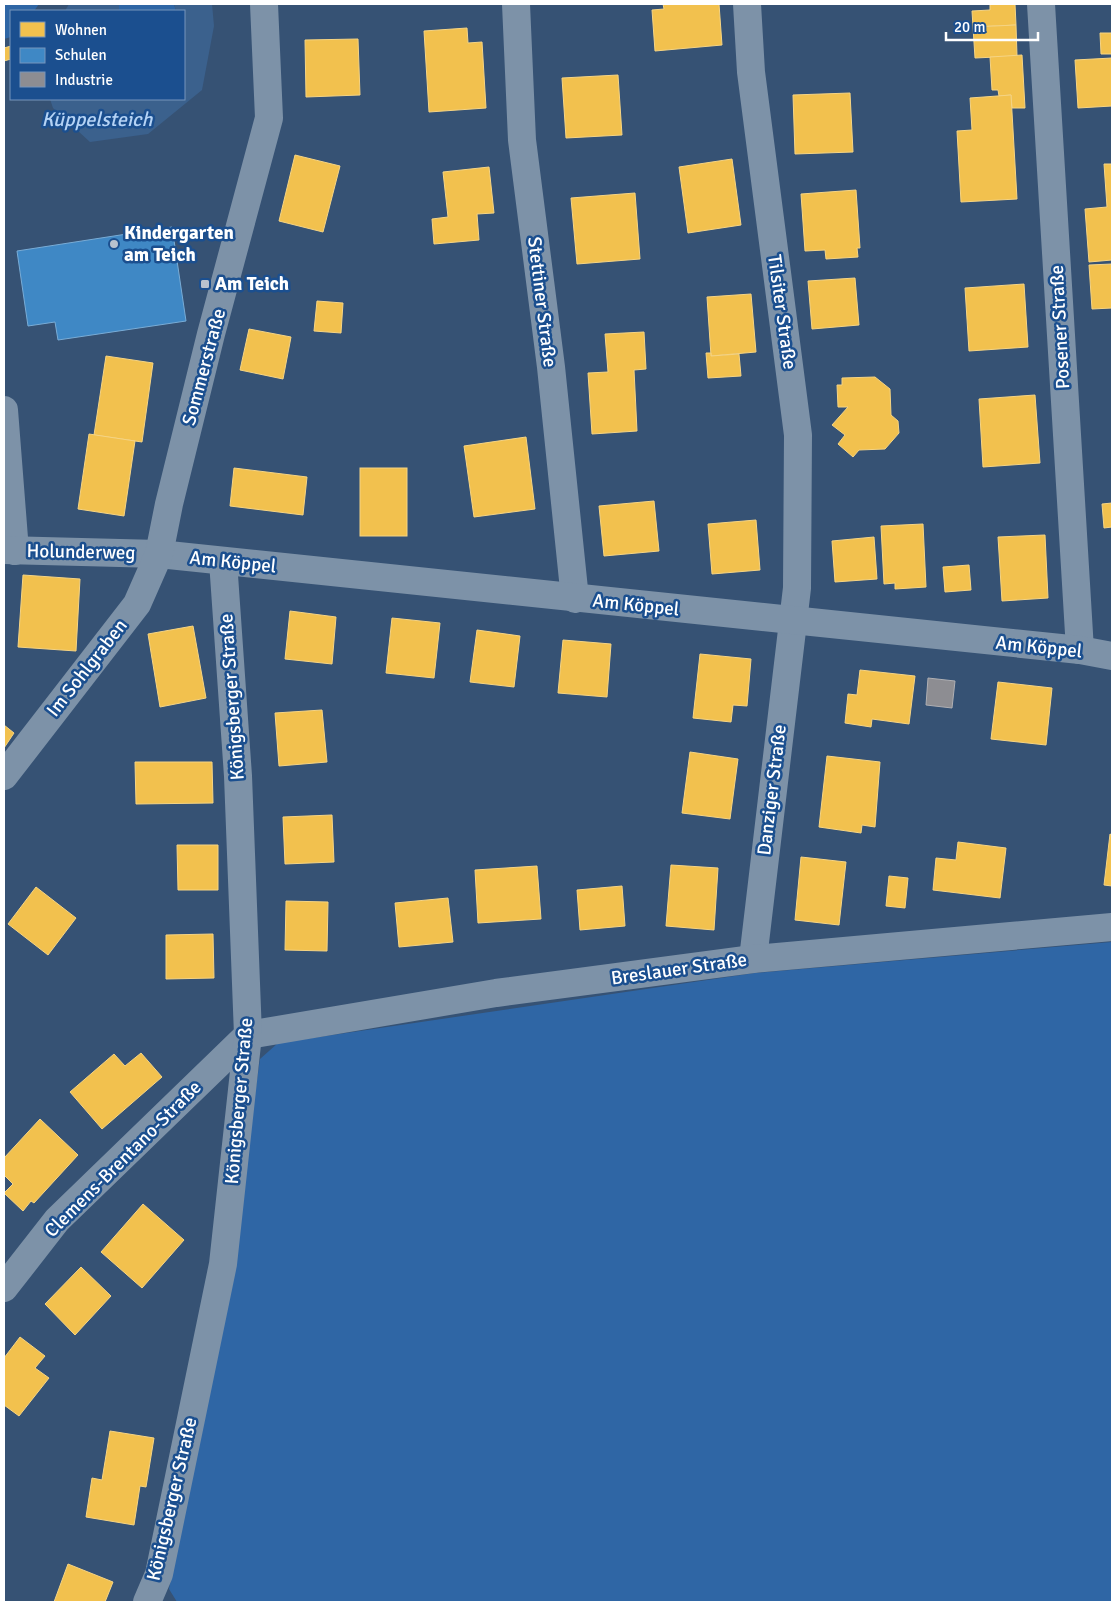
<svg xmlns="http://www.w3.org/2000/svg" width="1116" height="1606" font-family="Signika,sans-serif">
  <rect width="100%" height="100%" fill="#365274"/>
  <!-- green -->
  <g fill="#2f66a5">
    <path d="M4 4H39L34 11H11V37L4 39Z"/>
    <path d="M119 4H174L176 11H119Z"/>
    <path d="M1112 942V1602H177L169 1589 230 1268 260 1059 278 1043 755 973Z"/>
  </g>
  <!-- water -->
  <g fill="#3b618d">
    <path d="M69 4H119V11H65Z"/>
    <path d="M174 4H212L214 26 202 90 148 134 90 142 53 108 50 99H184V11H176Z"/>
  </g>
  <!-- homes -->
  <g fill="#f2c14e" stroke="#f6d483">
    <path d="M663 4H719L722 45 655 51 652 10 664 9Z"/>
    <path d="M990 4H1015L1016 25 973 27 972 11 990 10Z"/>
    <path d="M1016 25 1017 56 975 58 973 27Z"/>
    <path d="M467 28 468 43 482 42 486 108 429 112 424 31Z"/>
    <path d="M1100 33H1112V54H1101Z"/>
    <path d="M358 39 360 95 306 97 305 40Z"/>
    <path d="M11 46V59L4 61V48Z"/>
    <path d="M1022 55 1025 108H1012L1011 95 999 96 998 90H992L990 57Z"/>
    <path d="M1112 58V106L1078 108 1075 60Z"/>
    <path d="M618 75 622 135 566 138 562 78Z"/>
    <path d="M850 93 853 152 795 154 793 95Z"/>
    <path d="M1011 95 1017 199 961 202 957 131 972 130 970 98Z"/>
    <path d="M295 155 340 166 323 232 279 221Z"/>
    <path d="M732 159 741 225 688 233 679 167Z"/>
    <path d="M1104 164H1112V260L1089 262 1085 209 1107 207Z"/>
    <path d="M489 167 494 213 477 214 479 240 434 244 432 219 448 217 443 172Z"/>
    <path d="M856 190 860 248H857L858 257 826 259 825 250 805 251 801 194Z"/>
    <path d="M635 193 640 259 577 264 571 198Z"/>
    <path d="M1112 264V308L1092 309 1089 265Z"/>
    <path d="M855 278 859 325 812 329 808 281Z"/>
    <path d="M1024 284 1028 347 969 351 965 288Z"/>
    <path d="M751 294 756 352 711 356 707 297Z"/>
    <path d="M317 301 343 303 341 333 314 331Z"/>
    <path d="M249 329 291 337 283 379 240 370Z"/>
    <path d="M644 332 646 369 634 370 637 431 592 434 588 373 608 372 605 334Z"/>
    <path d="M706 353H711V356L739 354 741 376 708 378Z"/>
    <path d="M106 356 153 363 142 442 94 435Z"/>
    <path d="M875 377 890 389 891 415 898 421 899 433 885 449 859 450 853 457 838 444 845 435 832 425 848 407H838L837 385H842V378Z"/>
    <path d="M1035 395 1040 463 983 467 979 399Z"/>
    <path d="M89 434 135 441 124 516 78 509Z"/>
    <path d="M526 437 535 509 474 517 464 446Z"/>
    <path d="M234 468 307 477 303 515 230 506Z"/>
    <rect x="360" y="468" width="47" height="68"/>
    <path d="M654 501 659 551 604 556 599 506Z"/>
    <path d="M1112 503V527L1104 528 1102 504Z"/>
    <path d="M756 520 760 570 712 574 708 524Z"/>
    <path d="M923 524 926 587 895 589V583L884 584 881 526Z"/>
    <path d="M1045 535 1048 598 1002 601 998 537Z"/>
    <path d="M874 537 877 579 835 582 832 541Z"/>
    <path d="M969 565 971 590 945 592 943 567Z"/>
    <path d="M23 575 80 579 76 651 18 647Z"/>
    <path d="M290 611 336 617 332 664 285 659Z"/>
    <path d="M392 618 440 623 434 678 386 673Z"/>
    <path d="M193 626 206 698 160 707 148 634Z"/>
    <path d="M477 630 520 636 514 687 470 682Z"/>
    <path d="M563 640 611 644 607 697 558 693Z"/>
    <path d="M700 654 751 659 747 706 733 705 731 722 693 718Z"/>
    <path d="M860 670 915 676 909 724 872 719 871 727 845 723 848 694 857 695Z"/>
    <path d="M998 682 1052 688 1046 745 991 739Z"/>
    <path d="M322 710 327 762 279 766 275 713Z"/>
    <path d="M4 725 14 733 4 748Z"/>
    <path d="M690 752 738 759 730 819 682 813Z"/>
    <path d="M827 756 880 762 875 827 862 825 861 833 819 827Z"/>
    <path d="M135 762H212L213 803 136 804Z"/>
    <path d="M332 815 334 862 285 864 283 817Z"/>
    <path d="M1110 834 1112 835V886L1104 885Z"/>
    <path d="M958 842 1006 848 1000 898 933 890 936 858 956 860Z"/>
    <path d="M177 845H218V890H178Z"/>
    <path d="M801 857 846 862 839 925 795 920Z"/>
    <path d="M671 865 718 868 714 930 666 926Z"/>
    <path d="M537 866 541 919 478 923 475 870Z"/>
    <path d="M889 876 908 878 905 908 886 906Z"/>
    <path d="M622 886 625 926 580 930 577 890Z"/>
    <path d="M36 887 76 918 48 955 8 924Z"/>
    <path d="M448 898 453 942 399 947 395 903Z"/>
    <path d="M286 901 328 902 327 951 285 950Z"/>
    <path d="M213 934 214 978 166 979V935Z"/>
    <path d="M141 1053 162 1077 102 1129 70 1092 114 1054 125 1066Z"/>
    <path d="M40 1119 78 1155 34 1203 31 1201 23 1211 4 1193 13 1184 4 1175V1158Z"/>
    <path d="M143 1204 184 1240 142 1288 101 1252Z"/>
    <path d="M81 1267 111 1296 75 1335 45 1304Z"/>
    <path d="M20 1337 45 1356 35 1368 49 1378 19 1416 4 1405V1358Z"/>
    <path d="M110 1431 154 1438 146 1487 140 1486 134 1525 86 1517 92 1478 102 1480Z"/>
    <path d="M68 1564 113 1582 105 1602H54Z"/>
  </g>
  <!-- schools -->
  <path fill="#3f88c5" stroke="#79acd6" d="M172 227 186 321 58 340 55 322 28 326 17 251Z"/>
  <!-- industry -->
  <path fill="#8d8d92" stroke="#afafb3" d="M928 678 955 681 952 708 926 705Z"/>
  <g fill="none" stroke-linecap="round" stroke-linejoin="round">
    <!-- minor -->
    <g stroke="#7d92a8" stroke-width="28">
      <path d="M516 4 522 140 551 367 575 599"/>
      <path d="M747 4 751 72 798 435 797 588 753 959"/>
      <path d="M1041 4 1080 650"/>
      <path d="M4 410 15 551"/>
      <path d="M4 550 159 554 1080 650 1112 656"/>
      <path d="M4 776 137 604 159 554 169 504 211 334 269 118 264 4"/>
      <path d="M4 1288 57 1220 248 1035 496 993 753 959 1112 927"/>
      <path d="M147 1602 159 1574 223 1264 248 1035 238 776 223 561"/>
    </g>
  </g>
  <!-- markers -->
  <g fill="#b9c2ce" stroke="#1b4f8f" stroke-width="2">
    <circle cx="114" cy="244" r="5"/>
    <rect x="200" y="279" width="10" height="10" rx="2.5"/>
  </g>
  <g text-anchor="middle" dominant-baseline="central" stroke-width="5" stroke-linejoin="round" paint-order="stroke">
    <!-- poi labels -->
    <g font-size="19" font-weight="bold" fill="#fff" stroke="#1b4f8f" text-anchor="start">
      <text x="124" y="233">Kindergarten<tspan x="124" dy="22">am Teich</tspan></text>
      <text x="215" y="284">Am Teich</text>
    </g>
    <!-- street labels -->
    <g font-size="19" fill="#fff" stroke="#1b4f8f">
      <text transform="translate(542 302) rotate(83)">Stettiner Straße</text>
      <text transform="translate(782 312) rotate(82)">Tilsiter Straße</text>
      <text transform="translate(1060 327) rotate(-93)">Posener Straße</text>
      <text transform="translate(204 367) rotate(-75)">Sommerstraße</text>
      <text transform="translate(81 552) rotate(1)">Holunderweg</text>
      <text transform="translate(233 562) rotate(6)">Am Köppel</text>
      <text transform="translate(636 605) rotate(6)">Am Köppel</text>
      <text transform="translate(1039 647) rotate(6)">Am Köppel</text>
      <text transform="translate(87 668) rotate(-52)">Im Sohlgraben</text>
      <text transform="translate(232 697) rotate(-94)">Königsberger Straße</text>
      <text transform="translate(772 790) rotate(-83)">Danziger Straße</text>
      <text transform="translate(679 969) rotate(-8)">Breslauer Straße</text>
      <text transform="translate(239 1101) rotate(-85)">Königsberger Straße</text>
      <text transform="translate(123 1159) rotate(-45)">Clemens-Brentano-Straße</text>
      <text transform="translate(172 1499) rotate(-77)">Königsberger Straße</text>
    </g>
    <!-- water labels -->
    <g font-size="20" font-style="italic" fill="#b5d3f5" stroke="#1b4f8f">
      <text x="97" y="119">Küppelsteich</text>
    </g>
  </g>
  <!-- border -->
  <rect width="1116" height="1606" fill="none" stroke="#ffffff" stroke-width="10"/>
  <!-- legend -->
  <rect x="10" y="10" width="175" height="90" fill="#1b4f8f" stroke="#7695bc"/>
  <rect x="20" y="22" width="25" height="15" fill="#f2c14e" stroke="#7695bc"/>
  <text x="55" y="35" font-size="15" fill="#ffffff">Wohnen</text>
  <rect x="20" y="48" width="25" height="15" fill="#3f88c5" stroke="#7695bc"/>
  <text x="55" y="60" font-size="15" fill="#ffffff">Schulen</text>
  <rect x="20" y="72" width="25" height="15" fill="#8d8d92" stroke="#7695bc"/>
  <text x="55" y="85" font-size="15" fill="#ffffff">Industrie</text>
  <!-- scale -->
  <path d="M946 32v8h92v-8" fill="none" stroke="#ffffff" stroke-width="2.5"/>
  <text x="954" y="32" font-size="15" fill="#ffffff" stroke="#1b4f8f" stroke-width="4" paint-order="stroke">20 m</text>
</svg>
